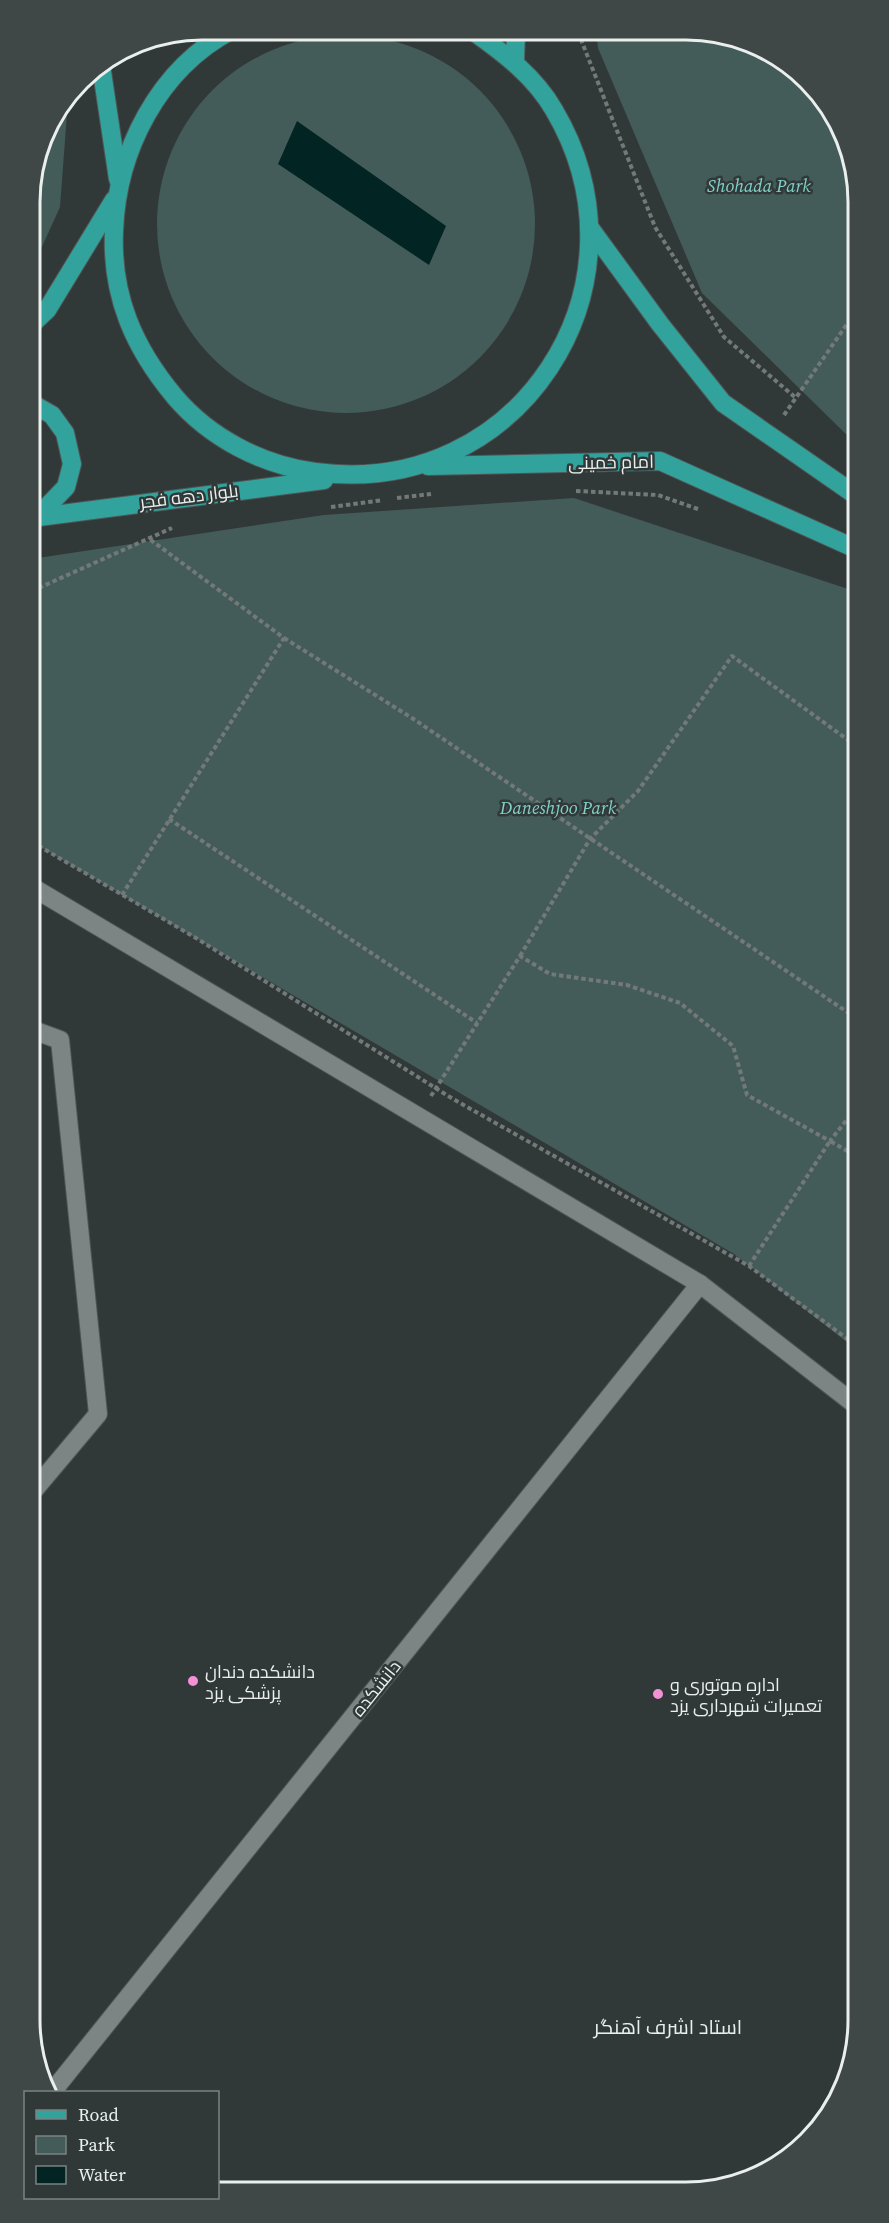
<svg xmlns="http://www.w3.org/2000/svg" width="889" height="2223" font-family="'Source Serif 4',Cairo,serif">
  <rect width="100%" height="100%" fill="#313938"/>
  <!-- green -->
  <g fill="#435c59">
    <path d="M596 32 720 33 808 80 853 158 854 442 702 293 598 48Z"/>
    <circle cx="346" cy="224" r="189"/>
    <path d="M68 100 60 207 31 271 30 191 48 126Z"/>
    <path d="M574 498 854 591 857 1350 734 1254 32 842 31 559 324 515Z"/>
  </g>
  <!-- water -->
  <path fill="#022422" d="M297 121 446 226 429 265 278 164Z"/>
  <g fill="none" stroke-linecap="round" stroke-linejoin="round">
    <!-- minor casing -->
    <g stroke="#4f5655" stroke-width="20">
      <g id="minor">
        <path d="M32 887 700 1284 857 1406"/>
        <path d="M33 1030 60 1040 98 1414 34 1490"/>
        <path d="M52 2092 700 1284"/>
      </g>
    </g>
    <!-- major casing -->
    <g stroke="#4f5655" stroke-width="20">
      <g id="major">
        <path d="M232 30C158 69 117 151 114 231 111 296 134 348 175 397 210 438 262 465 315 472 518 500 658 286 554 110 535 77 505 54 474 32"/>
        <path d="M515 61 516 32"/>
        <path d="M101 65 118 179"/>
        <path d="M590 228 660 324 723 403 854 494"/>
        <path d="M31 325 47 310 114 200"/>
        <path d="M31 403 52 415 65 433 72 464 66 487 39 515"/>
        <path d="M428 466 660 461 854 548"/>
        <path d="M31 518 324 480"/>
      </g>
    </g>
    <!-- path -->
    <g stroke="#727978" stroke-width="4" stroke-dasharray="4.5 3" stroke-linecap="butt">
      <path d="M578 32 655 227 724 337 796 398"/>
      <path d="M784 415 854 314"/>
      <path d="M576 491 658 495 698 509"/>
      <path d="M397 498 431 494"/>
      <path d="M331 507 383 500"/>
      <path d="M32 591 172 528"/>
      <path d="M284 638 412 718 856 1018"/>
      <path d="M169 819 477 1023"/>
      <path d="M32 842 196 938 453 1099 749 1266 857 1346"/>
      <path d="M122 895 284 638 148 538"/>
      <path d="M520 956 590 839 638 791 732 656 855 745"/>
      <path d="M431 1096 520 956 550 974 627 985 680 1003 733 1046 747 1095 830 1141 856 1108"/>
      <path d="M749 1266 830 1141 856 1156"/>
    </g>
    <!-- minor -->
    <use href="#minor" stroke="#7c8584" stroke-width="18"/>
    <!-- major -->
    <use href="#major" stroke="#32a29d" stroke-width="18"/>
  </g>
  <!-- markers -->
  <g fill="#f391d6" stroke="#313938" stroke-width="2">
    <circle cx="193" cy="1681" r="6"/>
    <circle cx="658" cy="1694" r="6"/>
  </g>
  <g text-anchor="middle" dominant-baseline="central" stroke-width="5" stroke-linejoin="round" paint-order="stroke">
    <!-- park labels -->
    <g font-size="18" font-style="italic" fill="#81d0c9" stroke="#313938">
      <text x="759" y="185">Shohada Park</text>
      <text x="558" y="807">Daneshjoo Park</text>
    </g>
    <!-- street labels -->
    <g font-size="18" fill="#eaefee" stroke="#313938">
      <text transform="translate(611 462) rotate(-1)">امام خمینی</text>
      <text transform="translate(189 496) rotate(-7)">بلوار دهه فجر</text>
      <text transform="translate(376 1688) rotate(-51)">دانشکده</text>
    </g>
    <!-- poi labels -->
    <g font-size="18" fill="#eaefee" stroke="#313938" text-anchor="start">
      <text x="205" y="1671">دانشکده دندان<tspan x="205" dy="21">پزشکی یزد</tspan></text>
      <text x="670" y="1684">اداره موتوری و<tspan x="670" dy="21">تعمیرات شهرداری یزد</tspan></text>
    </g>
    <!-- neighbourhood labels -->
    <g font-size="20" fill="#eaefee" stroke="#313938">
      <text x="668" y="2027">استاد اشرف آهنگر</text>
    </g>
  </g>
  <!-- crop -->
  <path d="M0 0H889V2223H0ZM202 40H686A162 162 0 0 1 848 202V2020A162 162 0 0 1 686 2182H202A162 162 0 0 1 40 2020V202A162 162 0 0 1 202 40Z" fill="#404847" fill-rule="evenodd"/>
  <path fill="none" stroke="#eaefee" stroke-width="3" d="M202 40H686A162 162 0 0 1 848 202V2020A162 162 0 0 1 686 2182H202A162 162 0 0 1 40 2020V202A162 162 0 0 1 202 40Z"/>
  <!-- legend -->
  <rect x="24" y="2091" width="195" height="108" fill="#313938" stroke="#7b8281" stroke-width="1.5"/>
  <rect x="36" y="2110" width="30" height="9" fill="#32a29d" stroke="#7b8281" stroke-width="1.5"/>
  <text x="78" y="2121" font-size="18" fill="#eaefee">Road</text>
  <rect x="36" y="2136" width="30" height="18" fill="#435c59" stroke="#7b8281" stroke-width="1.5"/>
  <text x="78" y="2151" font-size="18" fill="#eaefee">Park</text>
  <rect x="36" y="2166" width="30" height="18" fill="#022422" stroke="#7b8281" stroke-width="1.5"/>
  <text x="78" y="2181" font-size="18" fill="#eaefee">Water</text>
</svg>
